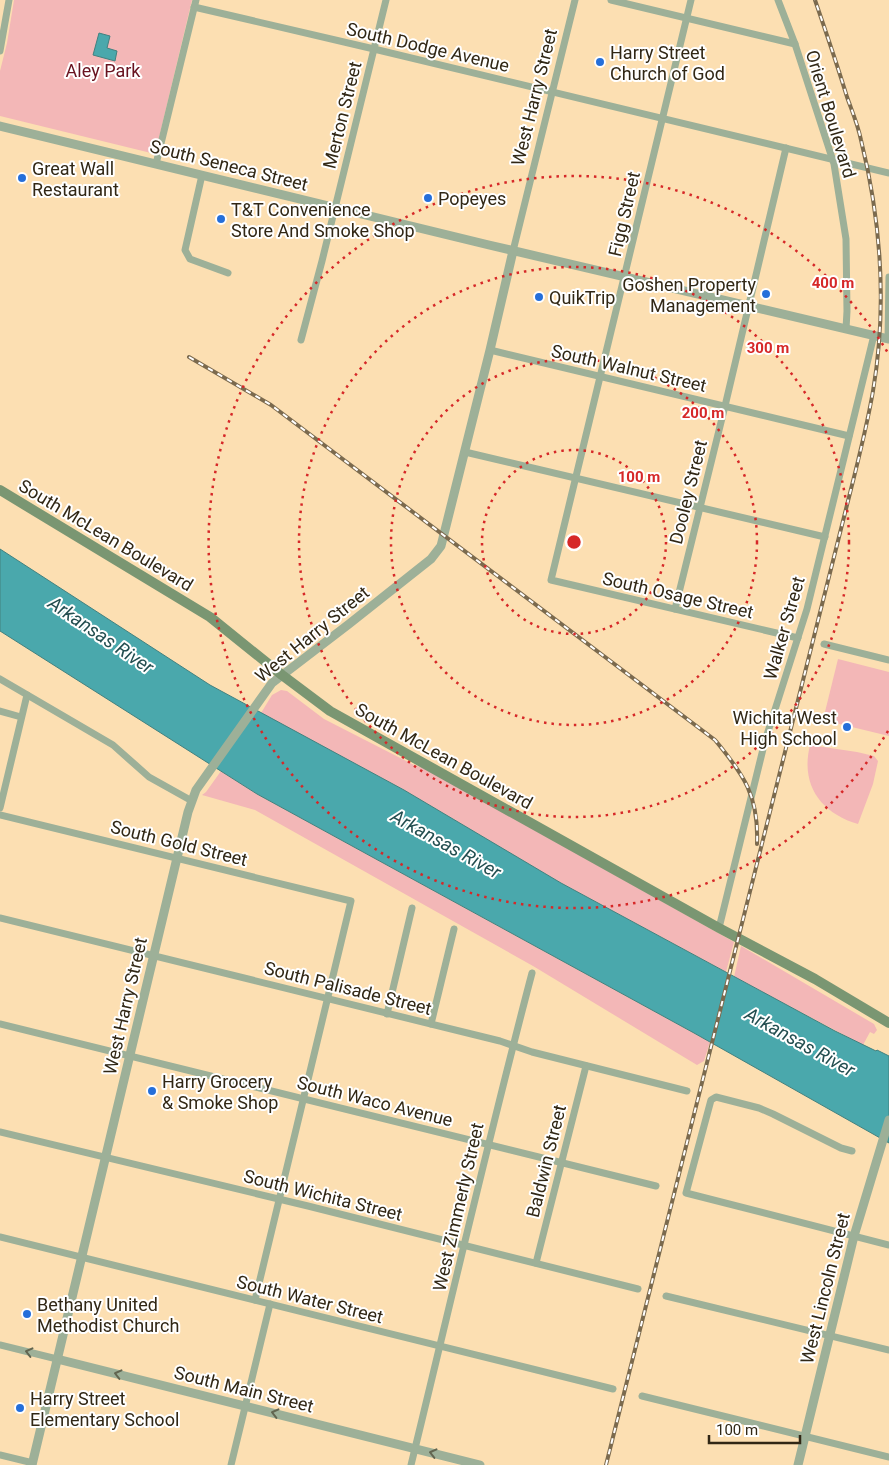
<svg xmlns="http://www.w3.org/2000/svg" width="889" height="1465" font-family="Roboto,sans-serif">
  <rect width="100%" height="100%" fill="#fcdfb2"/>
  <!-- green -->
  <g fill="#f3b7b7">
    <path d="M14 0H192L156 150 151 153 0 116V71L7 43Z"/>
    <path d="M838 659 889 672V736L823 720Z"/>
    <path d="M281 690 287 691 324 719 414 765 426 769 734 942 726 972 561 883 404 790 261 713 272 695Z"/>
    <path d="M810 745 857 752 874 756 878 761 873 784 858 824C821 813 800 785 810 745Z"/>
    <path d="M221 771 257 794 710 1042 704 1061 697 1065 533 966 255 810 202 795 206 792Z"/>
    <path d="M741 946 874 1024 877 1030 874 1034 870 1032 863 1045 734 977Z"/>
  </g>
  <!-- water -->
  <g fill="#4aa8ac" stroke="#42817f">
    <path d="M99 33 110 36 107 48 117 51 115 61 93 55Z"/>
    <path d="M0 549 210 685 404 790 561 883 835 1031 876 1051 877 1050 889 1056V1143L694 1033 257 794 0 631Z"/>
  </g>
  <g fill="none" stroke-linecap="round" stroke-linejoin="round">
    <!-- minor -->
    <g stroke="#9db098" stroke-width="7">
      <path d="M611 0 795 44"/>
      <path d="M691 0 551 580 798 638"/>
      <path d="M778 0 795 44 834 164 846 239 847 311 846 329"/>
      <path d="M194 7 374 49 889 173"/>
      <path d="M0 51 9 0"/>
      <path d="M156 164 196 0"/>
      <path d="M202 175 185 250 190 259 228 273"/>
      <path d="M513 251 575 0"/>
      <path d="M888 339 889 277"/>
      <path d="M301 340 322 261 386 0"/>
      <path d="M490 350 849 436"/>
      <path d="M465 452 825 537"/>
      <path d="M675 609 725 406 786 148"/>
      <path d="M824 644 889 660"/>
      <path d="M0 679 113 745 149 777 192 801"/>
      <path d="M0 711 21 717"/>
      <path d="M0 808 27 695"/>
      <path d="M0 815 351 901 255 1300"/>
      <path d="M0 918 500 1041 532 1052 687 1091"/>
      <path d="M719 928 765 741 807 609 874 335"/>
      <path d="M387 1014 412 908"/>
      <path d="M0 1024 656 1186"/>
      <path d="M431 1024 454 929"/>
      <path d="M0 1132 308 1206 638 1289"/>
      <path d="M852 1151 841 1148 773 1114 759 1108 716 1097 711 1100 686 1193 889 1245"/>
      <path d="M0 1237 613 1389"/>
      <path d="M536 1263 586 1066"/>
      <path d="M666 1296 889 1350"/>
      <path d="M0 1345 57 1359"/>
      <path d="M642 1396 889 1457"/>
      <path d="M0 1455 33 1463"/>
      <path d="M231 1465 270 1304"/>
      <path d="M411 1465C451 1301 489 1136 532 973"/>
    </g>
    <!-- tertiary -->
    <g stroke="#9db098" stroke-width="9">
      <path d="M0 126 489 245 889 339"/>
      <path d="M57 1359 480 1465"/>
      <path d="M32 1465 177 858 188 812 196 790 272 683 349 624 431 559 441 546 490 350 513 251"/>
      <path d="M798 1465 854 1236 889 1120"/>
    </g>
    <!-- secondary -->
    <path stroke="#7a9672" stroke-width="10" d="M0 490 210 617 282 675 330 711 719 928 815 979 889 1023"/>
    <!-- rail casing -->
    <g stroke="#7b6a4e" stroke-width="4">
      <g id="rail">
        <path d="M189 357 271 405 715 740C744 775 759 796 757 844"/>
        <path d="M606 1465 845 513C855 473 866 432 873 391 887 308 881 221 861 140 858 125 852 111 847 97 837 64 826 32 815 0"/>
      </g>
    </g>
    <!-- rail -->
    <use href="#rail" stroke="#fff" stroke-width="2" stroke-dasharray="5.5" stroke-linecap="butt"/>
  </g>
  <!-- one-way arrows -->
  <defs><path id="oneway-chevron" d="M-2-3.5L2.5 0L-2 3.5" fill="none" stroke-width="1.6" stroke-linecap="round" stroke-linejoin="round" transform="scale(1.25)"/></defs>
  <g stroke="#626550">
    <use href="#oneway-chevron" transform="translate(29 1352) rotate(-166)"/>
    <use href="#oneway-chevron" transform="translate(118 1374) rotate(-166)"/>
    <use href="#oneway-chevron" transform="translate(275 1413) rotate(-166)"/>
    <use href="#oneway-chevron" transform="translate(433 1453) rotate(-166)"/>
  </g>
  <!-- distance rings -->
  <g fill="none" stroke="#d62828" stroke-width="2.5" stroke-dasharray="2.5 5">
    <circle cx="574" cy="542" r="92"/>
    <circle cx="574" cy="542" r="183"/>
    <circle cx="574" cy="542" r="275"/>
    <path d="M888 731A366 366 0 1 1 888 353"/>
  </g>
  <!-- markers -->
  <g fill="#256fda" stroke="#fff" stroke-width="2">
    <circle cx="600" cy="62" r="5"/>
    <circle cx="22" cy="178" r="5"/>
    <circle cx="428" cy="198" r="5"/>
    <circle cx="221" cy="219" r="5"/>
    <circle cx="766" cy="294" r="5"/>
    <circle cx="539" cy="297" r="5"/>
    <circle cx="847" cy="727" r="5"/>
    <circle cx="152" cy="1091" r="5"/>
    <circle cx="27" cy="1314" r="5"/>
    <circle cx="20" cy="1408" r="5"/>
  </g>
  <g text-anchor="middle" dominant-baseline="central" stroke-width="4" stroke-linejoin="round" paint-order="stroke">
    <!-- street labels -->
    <g font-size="18" fill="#312715" stroke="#fff">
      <text transform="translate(428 47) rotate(13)">South Dodge Avenue</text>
      <text transform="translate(534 97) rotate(-76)">West Harry Street</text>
      <text transform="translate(831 114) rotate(73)">Orient Boulevard</text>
      <text transform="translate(342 115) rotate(-76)">Merton Street</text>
      <text transform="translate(229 165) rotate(14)">South Seneca Street</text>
      <text transform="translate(624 214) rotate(-77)">Figg Street</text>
      <text transform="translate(629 368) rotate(13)">South Walnut Street</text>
      <text transform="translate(688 492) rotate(-76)">Dooley Street</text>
      <text transform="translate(106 535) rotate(31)">South McLean Boulevard</text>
      <text transform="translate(678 595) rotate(13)">South Osage Street</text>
      <text transform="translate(784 628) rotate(-74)">Walker Street</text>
      <text transform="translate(312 634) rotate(-39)">West Harry Street</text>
      <text transform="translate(444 756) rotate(29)">South McLean Boulevard</text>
      <text transform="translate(179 843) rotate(14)">South Gold Street</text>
      <text transform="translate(348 988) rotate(14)">South Palisade Street</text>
      <text transform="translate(125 1006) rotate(-77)">West Harry Street</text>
      <text transform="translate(375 1101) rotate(14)">South Waco Avenue</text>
      <text transform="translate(546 1161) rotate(-76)">Baldwin Street</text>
      <text transform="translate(323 1195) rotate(14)">South Wichita Street</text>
      <text transform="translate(458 1207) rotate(-77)">West Zimmerly Street</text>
      <text transform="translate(825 1288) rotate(-76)">West Lincoln Street</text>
      <text transform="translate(310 1299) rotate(14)">South Water Street</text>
      <text transform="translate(244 1389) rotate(14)">South Main Street</text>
    </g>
    <!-- poi labels -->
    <g font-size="18" fill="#312715" stroke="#fff" text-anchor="start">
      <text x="610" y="52">Harry Street<tspan x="610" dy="21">Church of God</tspan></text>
      <text x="32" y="168">Great Wall<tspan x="32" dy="21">Restaurant</tspan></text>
      <text x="438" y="198">Popeyes</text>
      <text x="231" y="209">T&amp;T Convenience<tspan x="231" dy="21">Store And Smoke Shop</tspan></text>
      <text x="756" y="284" text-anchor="end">Goshen Property<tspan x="756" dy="21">Management</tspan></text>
      <text x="549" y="297">QuikTrip</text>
      <text x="837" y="717" text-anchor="end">Wichita West<tspan x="837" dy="21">High School</tspan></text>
      <text x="162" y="1081">Harry Grocery<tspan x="162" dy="21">&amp; Smoke Shop</tspan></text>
      <text x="37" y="1304">Bethany United<tspan x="37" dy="21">Methodist Church</tspan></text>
      <text x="30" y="1398">Harry Street<tspan x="30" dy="21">Elementary School</tspan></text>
    </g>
    <!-- park labels -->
    <g font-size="18" fill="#68121f" stroke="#fff">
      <text x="103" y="70">Aley Park</text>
    </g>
    <!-- water labels -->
    <g font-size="19" font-style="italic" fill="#234e50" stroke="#fff">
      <text transform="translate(101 635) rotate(34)">Arkansas River</text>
      <text transform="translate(446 844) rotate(29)">Arkansas River</text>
      <text transform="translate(800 1042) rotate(29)">Arkansas River</text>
    </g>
  </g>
  <circle cx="574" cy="542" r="8" fill="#d62828" stroke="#fff" stroke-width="2.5"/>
  <g font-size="15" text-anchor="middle" font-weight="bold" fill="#d62828" stroke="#fff" stroke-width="4" stroke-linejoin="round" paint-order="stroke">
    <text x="833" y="288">400 m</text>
    <text x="768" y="353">300 m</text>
    <text x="703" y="418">200 m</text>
    <text x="639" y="482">100 m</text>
  </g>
  <!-- scale -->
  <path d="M709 1435v8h91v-8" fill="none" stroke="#312715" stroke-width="2.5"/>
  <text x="716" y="1435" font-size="15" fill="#312715" stroke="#ffffff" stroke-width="4" paint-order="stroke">100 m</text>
</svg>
